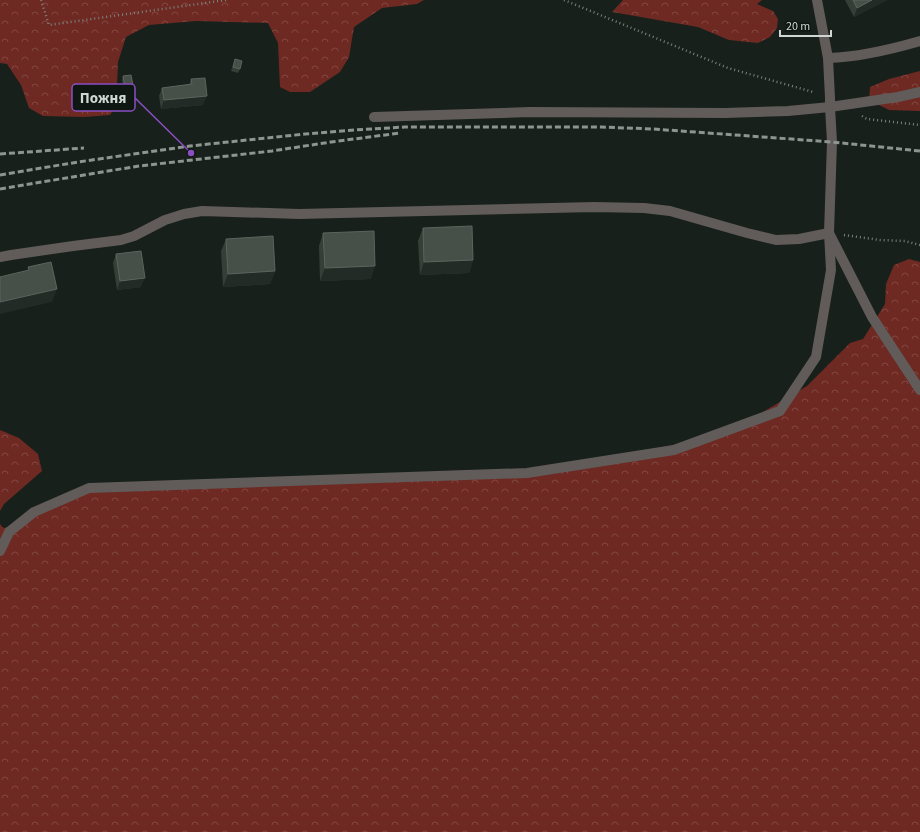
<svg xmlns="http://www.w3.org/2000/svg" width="920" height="832" font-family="'Source Sans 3',sans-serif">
  <defs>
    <pattern id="forest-crowns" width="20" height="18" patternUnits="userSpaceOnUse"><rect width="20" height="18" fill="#6e2922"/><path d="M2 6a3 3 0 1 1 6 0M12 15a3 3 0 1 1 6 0" fill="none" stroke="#824741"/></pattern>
  </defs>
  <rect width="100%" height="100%" fill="#17201a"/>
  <!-- forest -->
  <g fill="url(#forest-crowns)">
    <path d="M0 0H424L417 4 382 8 354 27 349 57 340 72 310 92H290L280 87 278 43 268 23 196 21 149 25 126 37 118 62 117 86 118 103 110 115 84 117 43 116 29 108 21 85 7 64 0 63Z"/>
    <path d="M623 0H762L757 4 773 11 778 19 777 28 770 37 758 43 729 40 698 27 612 12Z"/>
    <path d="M920 71V111L889 110 869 100 870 87 889 79Z"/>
    <path d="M909 259 920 262V832H0V524L3 528 19 525 30 516 86 491 546 470 724 435 807 386 850 343 863 339 885 304 886 284 894 265Z"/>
    <path d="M0 430 19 438 38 454 42 471 4 504 0 511Z"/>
  </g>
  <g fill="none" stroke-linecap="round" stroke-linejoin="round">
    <!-- path -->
    <g stroke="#7c837e" stroke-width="2.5" stroke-dasharray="1 3" stroke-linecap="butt">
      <path d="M41 0 49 25 226 0"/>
      <path d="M564 0 728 68 813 92"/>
      <path d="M862 116 867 119 920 125"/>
      <path d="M844 235 880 240 905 241 920 245"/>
    </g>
    <!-- street -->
    <g stroke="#615b5a" stroke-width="10">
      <path d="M828 58C860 57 889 50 920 41"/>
      <path d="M374 117 530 112 725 113 788 111 830 107 898 97 920 92"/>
      <path d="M0 257 11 255 73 246 121 240 134 236 165 220 184 214 202 211 299 214 594 207 644 208 670 211 747 233 776 240 799 239 829 233 872 317 920 390"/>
      <path d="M0 551 9 532 34 512 89 488 527 473 674 450 780 411 816 357 831 270 829 233 832 142 830 107V98L828 58 817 0"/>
    </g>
    <!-- rail -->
    <g stroke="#8e9590" stroke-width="3" stroke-dasharray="6 3" stroke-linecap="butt">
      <path d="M0 154 84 148"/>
      <path d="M0 175 78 162 190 146 305 134 354 130 405 127H601L653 129 832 142 920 151"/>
      <path d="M0 189 84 175 139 166 272 151 331 142 400 133"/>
    </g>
  </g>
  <!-- wall -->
  <g fill="#363e38">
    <path d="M845 0H887L854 17Z"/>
    <path d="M235 59 240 69 238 73 231 71Z"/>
    <path d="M123 76 133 85 131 90H123L122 80Z"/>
    <path d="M191 79 203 105 161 109 159 96 162 88 189 85Z"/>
    <path d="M423 228 473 260 469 273 420 275 418 241Z"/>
    <path d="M323 233 371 279 320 281 319 246Z"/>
    <path d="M226 239 275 271 270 284 223 287 221 251Z"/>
    <path d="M116 254 141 287 117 290 113 263Z"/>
  </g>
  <!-- shaded-wall -->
  <g fill="#222b25">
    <path d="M872 0H887L854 17 857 8Z"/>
    <path d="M133 85 131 90H123L125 86Z"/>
    <path d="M207 96 203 105 161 109 164 100Z"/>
    <path d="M473 260 469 273 420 275 424 262Z"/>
    <path d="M375 266 371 279 320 281 325 268Z"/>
    <path d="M275 271 270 284 223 287 228 274Z"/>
    <path d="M145 278 141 287 117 290 120 281Z"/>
    <path d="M57 289 52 302 0 314V302Z"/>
  </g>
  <!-- building -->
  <g fill="#464f48" stroke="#5c645e">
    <path d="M853 0H872L857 8Z"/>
    <path d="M235 59 242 61 240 69 233 67Z"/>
    <path d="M131 75 133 85 125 86 123 76Z"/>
    <path d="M205 78 207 96 164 100 162 88 192 84 191 79Z"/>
    <path d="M472 226 473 260 424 262 423 228Z"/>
    <path d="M374 231 375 266 325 268 323 233Z"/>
    <path d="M273 236 275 271 228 274 226 239Z"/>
    <path d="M141 251 145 278 120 281 116 254Z"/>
    <path d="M51 262 57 289 0 302V277L29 270 28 267Z"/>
  </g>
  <!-- callouts -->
  <path fill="none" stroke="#8c4ec3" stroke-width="1.5" d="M191 153L135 98"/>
  <circle fill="#8c4ec3" stroke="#0e1711" stroke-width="1.5" cx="191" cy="153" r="4"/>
  <rect fill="#0e1711" stroke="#8c4ec3" stroke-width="1.5" x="72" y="84" width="63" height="27" rx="4"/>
  <g font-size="15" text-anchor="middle" font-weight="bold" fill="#d0d6d2">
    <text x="103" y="103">Пожня</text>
  </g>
  <!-- scale -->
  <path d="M780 30v6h51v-6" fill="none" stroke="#d0d6d2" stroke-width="2"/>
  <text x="786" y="30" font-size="12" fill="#d0d6d2" stroke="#0e1711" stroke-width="3" paint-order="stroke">20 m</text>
</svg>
